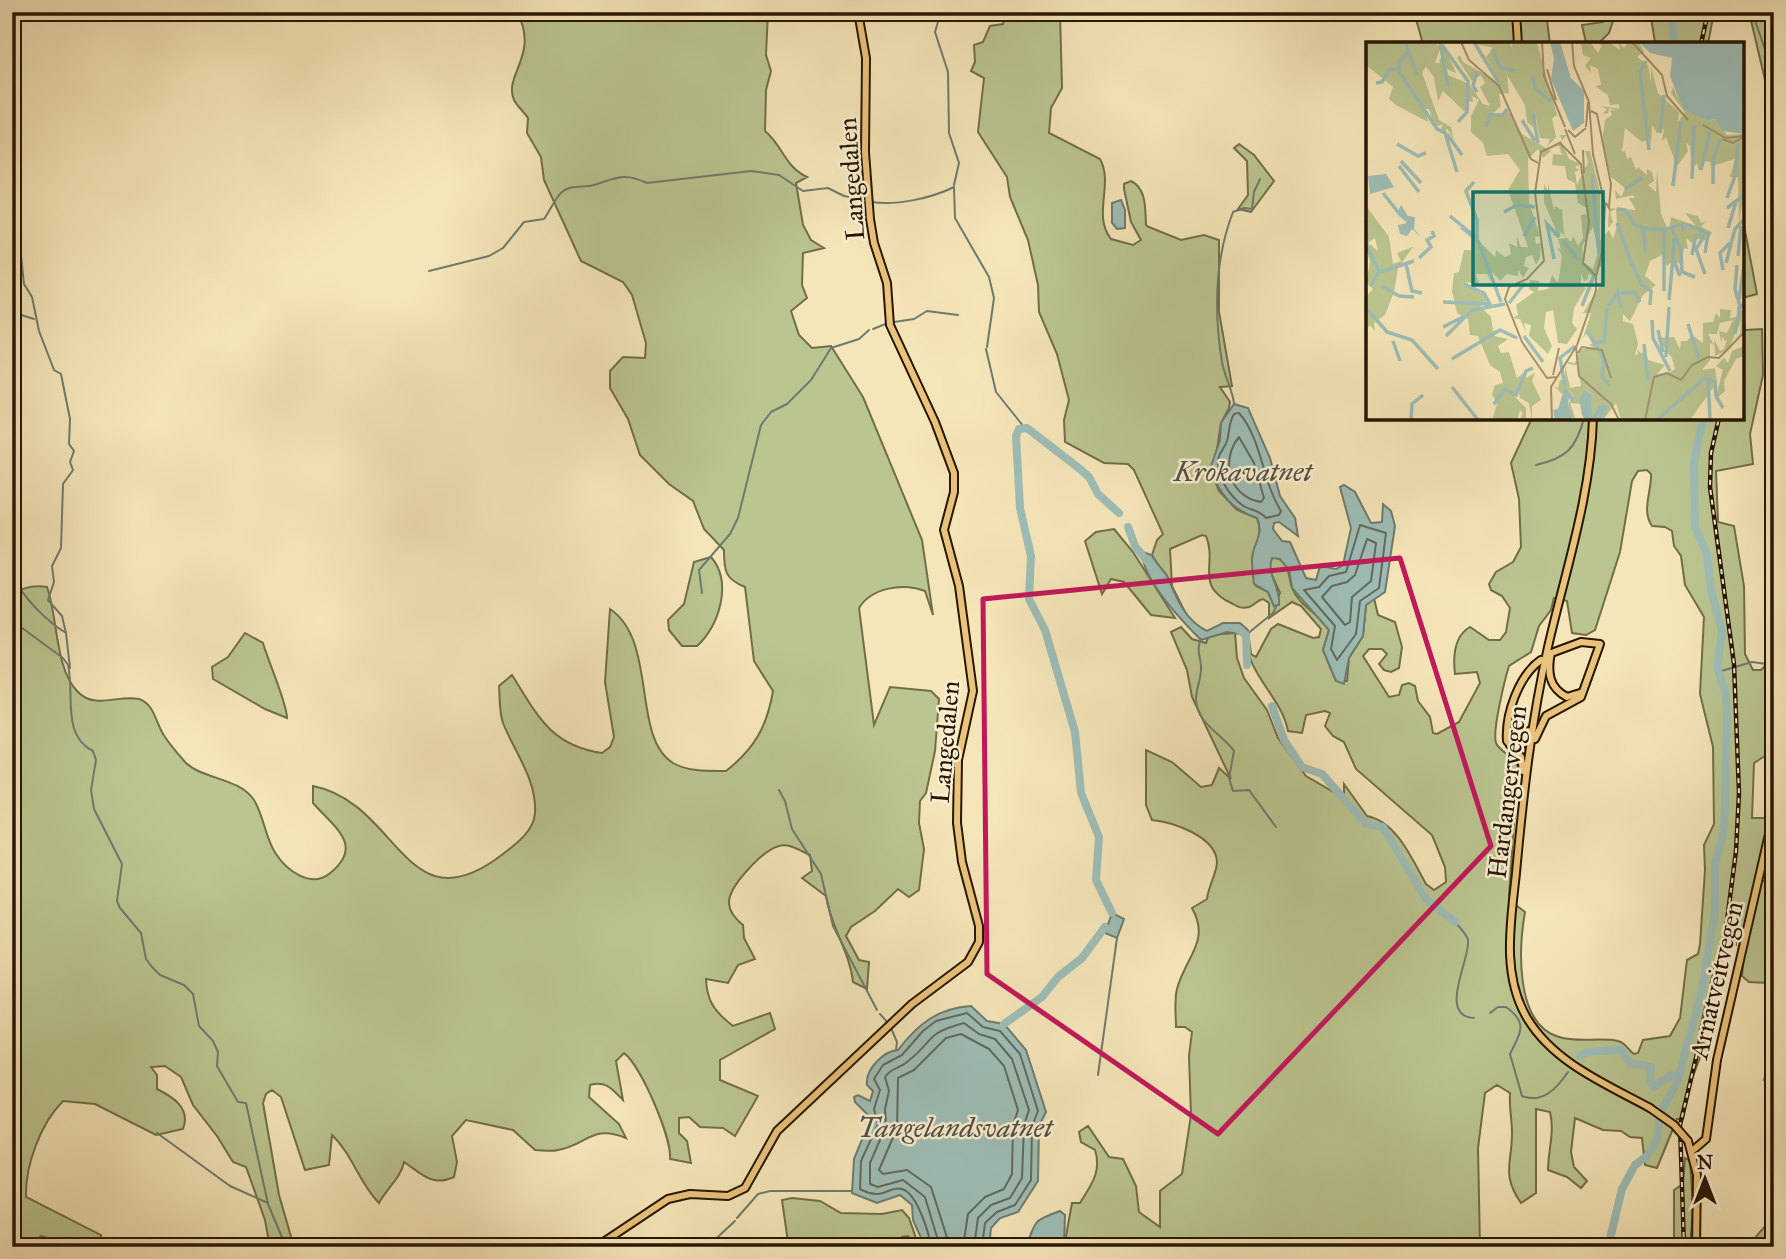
<svg xmlns="http://www.w3.org/2000/svg" width="1786" height="1259" font-family="'IM FELL Great Primer',serif">
  <rect width="100%" height="100%" fill="#f5e6b9"/>
  <filter id="stains"><feTurbulence type="fractalNoise" baseFrequency=".00286" numOctaves="4"/><feColorMatrix values="0 0 0 0 .2 0 0 0 0 .09 0 0 0 0 .02 0 0 0 .5 -.17"/></filter>
  <radialGradient id="worn" r=".72"><stop offset=".6" stop-color="#630" stop-opacity="0"/><stop offset="1" stop-color="#630" stop-opacity=".3"/></radialGradient>
  <!-- green -->
  <g fill="#bbc590" stroke="#716e49" stroke-width="2" fill-rule="evenodd">
    <path d="M517 12H768L766 55 771 71 766 90 765 131C783 146 785 167 807 177L796 183 803 225 811 240 824 248 803 253 802 285 807 298 791 311 799 335 812 348 831 346 863 397 922 540 933 615 925 591C903 583 872 587 859 608L874 725 890 687 931 691 939 699 935 751 926 793 920 801 919 823 924 849 919 890 909 897 898 889 875 911 851 927 846 936 859 960 869 962 867 989 853 982C850 952 831 928 826 896L802 878 812 871 810 855C801 851 789 843 779 846 763 850 729 886 729 902 729 912 736 919 743 925L744 938 755 959 738 965 728 983 706 979C707 1002 715 1012 733 1026L770 1013 775 1029 720 1060V1080L758 1096 735 1136 723 1128 700 1127 689 1117 679 1118V1133L687 1141 691 1163 670 1159C672 1138 641 1066 624 1053L616 1061 623 1100C612 1089 606 1080 590 1085L589 1097 619 1124 626 1138C591 1124 588 1145 558 1150 551 1152 542 1150 535 1150L513 1130 466 1120 452 1136 457 1162 454 1177C432 1187 422 1174 404 1162 401 1178 387 1188 379 1203 359 1183 353 1155 332 1135L329 1165 305 1170 281 1097 272 1090 266 1094 263 1103 279 1195 294 1247H270L265 1220 246 1167 233 1162 217 1136 193 1105 181 1077 165 1066 151 1067 157 1075V1089C173 1097 191 1108 183 1129L156 1135 95 1104 63 1101C41 1123 25 1165 26 1197L101 1235V1245L76 1247 41 1236 34 1247H18L12 1240V595C23 587 34 585 47 587 58 618 55 670 78 692 95 710 120 694 139 699 155 704 156 725 165 737 171 746 178 754 185 762 203 780 238 777 254 800 264 816 265 838 276 854 287 871 311 888 329 874 365 846 335 828 313 803V786C400 803 405 930 503 854 516 844 534 831 535 813 537 780 515 753 503 723 499 712 500 698 499 686L512 675C538 716 550 745 602 753L610 747 614 737 605 682 610 609C658 641 631 737 673 763 689 772 709 771 726 771 754 749 767 727 773 691L754 661 745 587C725 579 724 571 724 550L704 529 693 501 669 484 640 455 628 419 610 388V371L623 357 645 358 646 343 632 295 623 282 581 261 544 180 541 157 527 133 528 118C524 112 517 106 514 100 503 75 540 55 517 12Z"/>
    <path d="M1006 12H1060L1062 88 1051 108 1049 133 1100 159C1114 184 1092 215 1111 239L1133 245 1141 240 1131 222 1124 189V184L1131 181C1147 189 1145 209 1146 225L1149 227 1181 240 1204 235 1219 240V312L1232 386 1220 387 1230 402 1229 408 1221 423 1213 476 1219 491 1237 510 1257 518C1266 539 1246 560 1256 586L1268 592 1274 606 1280 593 1270 571V561L1274 557C1290 561 1288 576 1292 588 1299 606 1320 614 1329 630L1323 650 1336 681H1347L1349 658 1363 636 1366 605 1374 598 1378 615 1395 622 1402 647 1399 668 1391 672 1384 670 1379 664 1387 654 1382 649H1369L1363 656 1389 697 1399 695 1402 685 1409 683 1415 686 1418 701 1430 717 1433 733 1437 734 1459 722 1480 683 1477 672 1455 674C1453 657 1454 636 1470 627L1489 640H1500L1506 632 1510 608 1502 596 1491 590 1489 584 1496 572 1513 562 1521 547 1519 499 1511 463 1532 418H1742V308L1745 330 1762 329 1763 375 1750 434 1753 464 1716 471 1718 522 1734 526 1744 586 1745 654 1753 670H1761L1774 657V754H1768L1754 763 1752 818H1769L1756 876 1761 881H1774V1084L1764 1080 1768 1068 1773 1013 1768 1011 1771 987 1767 983 1749 982 1742 976 1746 932H1737L1736 945 1721 943C1717 957 1697 1033 1699 1040L1705 1044 1692 1079 1683 1119H1677L1657 1168 1645 1165 1642 1138 1630 1137 1621 1131 1603 1130 1575 1118 1571 1152 1574 1167 1587 1181 1581 1188 1567 1177 1548 1170C1548 1151 1555 1132 1550 1112L1536 1109V1193L1521 1203C1501 1174 1512 1164 1512 1133 1512 1120 1509 1107 1510 1093L1497 1085 1485 1093 1478 1148 1480 1247H1064L1072 1203H1080C1091 1185 1102 1172 1095 1150L1081 1142 1079 1132 1088 1126 1109 1157 1123 1159 1136 1186 1139 1212 1160 1227V1191L1182 1174 1191 1115 1189 1056 1192 1032 1185 1027H1176C1176 1016 1174 1000 1177 989 1185 957 1211 942 1192 908L1207 899C1208 887 1217 873 1217 862 1216 836 1172 822 1152 820L1146 805V750L1172 762 1201 787 1212 785 1219 768 1231 779 1192 697 1187 670 1171 632 1181 627 1192 639 1206 643 1209 635 1235 633 1237 658 1244 678 1267 710 1278 738 1306 776 1344 798V784L1367 816C1397 822 1412 859 1426 884L1434 890 1446 882 1445 867 1432 835 1356 769 1344 742 1333 736 1325 726 1330 713 1325 711 1306 715 1302 733 1288 731C1281 694 1241 671 1248 632L1251 654 1256 657 1271 629 1278 624 1313 638 1319 637 1321 629 1301 606 1292 602 1269 618V603L1263 599C1257 600 1255 605 1249 607 1242 609 1238 607 1233 604 1193 586 1218 564 1206 536L1202 535 1170 549 1172 586 1186 614C1177 602 1173 583 1165 573 1160 567 1156 564 1152 555L1157 540 1163 534 1134 470 1128 464 1104 463 1065 442 1064 420 1069 400 1057 354 1039 312 1038 285 1028 240 1010 197 1007 177 978 132 984 78 971 71 975 62 974 45 983 42 990 26 1003 24ZM1638 471 1647 470 1651 474C1652 491 1641 510 1652 526L1665 527 1672 531 1674 546 1681 556 1685 585 1704 617 1700 694 1713 747 1714 824 1704 845 1705 870 1700 944 1698 954 1687 960 1680 1018 1670 1036 1643 1040 1638 1053 1634 1054C1628 1050 1625 1042 1618 1041 1599 1037 1578 1043 1559 1037 1514 1024 1519 946 1525 912L1512 902 1509 896 1518 767C1513 755 1501 753 1496 743 1492 731 1505 679 1509 666L1531 652 1539 626 1551 610 1554 598 1567 601 1572 633 1586 635 1595 630 1620 552 1632 481Z"/>
    <path d="M1414 12H1546L1550 44H1423Z"/>
    <path d="M1602 12H1616L1609 33 1600 42 1586 43 1582 25 1603 22Z"/>
    <path d="M1650 12H1714L1708 44H1651L1655 42Z"/>
    <path d="M1749 12H1774V118Z"/>
    <path d="M1239 144 1254 155 1274 181 1251 212 1238 209 1248 195 1247 161 1234 148Z"/>
    <path d="M1742 215 1757 294 1742 298Z"/>
    <path d="M1114 529 1133 552 1175 618 1151 615 1124 582 1111 579 1102 594 1085 541 1096 532Z"/>
    <path d="M711 557C733 582 719 627 697 646H682L669 630 668 620 684 604 694 562Z"/>
    <path d="M245 633 263 643C268 661 287 703 287 718L265 709 213 679 212 667 228 657Z"/>
    <path d="M1685 1158 1690 1161 1693 1209 1690 1247H1674V1190L1683 1184Z"/>
    <path d="M792 1198 820 1201 841 1213 882 1214 902 1210 909 1218 919 1247H914L913 1241 908 1236 902 1237 898 1247H877L863 1243 858 1247H772L788 1242 782 1200Z"/>
    <path d="M1774 1206V1247H1751C1757 1228 1771 1229 1774 1206Z"/>
  </g>
  <!-- water -->
  <g fill="#9ebeb7" stroke="#6e7b6f" stroke-width="2">
    <path d="M1121 200 1125 210V228L1117 229 1112 223V203Z"/>
    <path d="M1234 404 1248 408 1270 458 1280 496 1295 518 1298 536 1279 522 1274 523 1273 529 1282 541 1290 542 1306 578 1316 580 1320 566 1336 569 1343 565 1351 528 1340 487 1344 485 1355 492 1371 523 1382 522 1383 504 1391 511 1395 526 1385 592 1366 605 1363 636 1349 658 1344 684 1336 681 1323 650 1329 630 1292 588 1289 570 1280 559 1272 558C1266 574 1281 587 1279 605L1274 606 1268 592 1254 584C1253 576 1252 567 1252 560 1252 544 1265 535 1257 518 1232 510 1217 492 1211 466L1220 440 1221 423Z"/>
    <path d="M1142 552 1152 555C1156 564 1164 570 1168 578 1177 599 1185 620 1207 631L1223 623H1240L1248 630 1246 635 1227 632 1201 640C1182 621 1142 579 1142 552Z"/>
    <path d="M1112 913 1124 919 1117 938 1105 933Z"/>
    <path d="M971 1006 987 1021 1004 1024 1026 1050 1046 1112 1039 1126 1038 1181 1018 1212 1000 1218 991 1228 989 1247H925L913 1220 912 1205 900 1195 877 1203 852 1193 854 1159 871 1118 855 1102 854 1097 858 1095 870 1101 873 1091 867 1085C865 1070 883 1051 898 1050 918 1024 938 1008 971 1006Z"/>
    <path d="M1060 1211 1065 1215 1064 1247H1026C1036 1221 1032 1221 1060 1211Z"/>
  </g>
  <g fill="none" stroke-linecap="round" stroke-linejoin="round">
    <!-- shore -->
    <g stroke="#626a5c" stroke-width="2">
      <path d="M1239 413C1262 439 1262 481 1281 511L1279 515 1266 518C1259 509 1250 511 1242 505 1229 495 1214 474 1219 456 1221 451 1225 447 1227 441 1230 431 1228 424 1234 414Z"/>
      <path d="M1239 437 1254 463 1264 498 1261 502C1229 497 1220 460 1239 437Z"/>
      <path d="M1360 525 1386 533 1379 588 1360 601 1356 634 1337 660 1331 649 1335 626 1304 590 1319 587 1329 576 1346 572Z"/>
      <path d="M1367 539 1376 543 1371 581 1352 597 1350 622 1345 625 1322 597 1332 586 1347 582 1355 575Z"/>
      <path d="M931 1247C929 1233 917 1193 902 1189 888 1185 884 1202 860 1189L861 1161 878 1124 874 1109 880 1090 874 1079 883 1065 902 1055 923 1031 936 1021 967 1013 983 1027 1000 1031 1020 1054 1038 1111 1032 1126 1031 1180 1015 1205 997 1212 985 1223 982 1247"/>
      <path d="M940 1247 925 1197 903 1180 878 1187 870 1184V1163L886 1126 885 1109 889 1091 885 1077C892 1067 899 1069 907 1062 935 1041 923 1034 964 1023L979 1034 995 1039 1012 1059 1029 1110 1024 1125 1022 1178 1010 1198 991 1205 978 1218 974 1247"/>
      <path d="M950 1247 931 1187 907 1170 883 1174 879 1170 897 1128 898 1078 914 1070 946 1038 961 1034 989 1049 1004 1066 1018 1110 1013 1125 1012 1174 1004 1189 985 1197 968 1214 963 1247"/>
    </g>
    <!-- stream -->
    <g stroke="#6e7b6f" stroke-width="2">
      <path d="M941 12 935 32 948 72 949 133 959 163 954 185"/>
      <path d="M1752 12 1774 75"/>
      <path d="M872 202C896 206 932 198 954 187L955 218 989 277 994 298 987 347"/>
      <path d="M12 244 21 256 24 284 32 297 39 331 54 370 61 374 70 419 69 444 74 451 70 462 73 470 63 484 61 548 52 566 54 582 48 600 62 616 66 633"/>
      <path d="M429 271 489 256 503 248 524 222 544 219C550 211 555 198 562 192 570 184 584 188 594 185 617 178 623 172 647 183L751 171 779 175 803 191 828 188 844 196 866 200"/>
      <path d="M12 312 34 319"/>
      <path d="M894 322 914 319 927 311 958 315"/>
      <path d="M873 329 888 323"/>
      <path d="M986 349 996 392 1024 427"/>
      <path d="M1234 404C1233 390 1224 376 1222 362 1214 313 1215 259 1233 212L1244 208 1252 209 1254 192 1260 179"/>
      <path d="M1536 465C1566 458 1576 449 1584 418"/>
      <path d="M12 575C22 596 46 621 66 633L70 668"/>
      <path d="M702 593 699 570 730 534 738 518 761 425 771 412 787 404 811 380 831 348 859 339 869 330"/>
      <path d="M12 610 18 625 63 658 68 665C75 694 61 735 93 751L96 760 91 790 94 809 122 864 117 901 120 908 141 933 146 959 152 967 160 975 184 985 193 994 199 1026 213 1041 218 1052 217 1066 238 1102 246 1103 268 1204 286 1247"/>
      <path d="M1246 635 1273 613 1276 607"/>
      <path d="M1201 639C1196 651 1200 654 1201 666 1202 677 1196 688 1196 699 1196 723 1222 734 1234 751L1229 778 1233 791 1249 790 1276 827"/>
      <path d="M1718 672 1752 662 1774 665"/>
      <path d="M779 790 785 801 792 829 821 874 833 926 877 1010"/>
      <path d="M1455 922C1459 927 1466 933 1468 940 1471 958 1437 1016 1474 1018"/>
      <path d="M1490 1013 1498 1007H1506C1530 1024 1519 1035 1510 1054L1522 1096C1543 1104 1557 1088 1568 1072"/>
      <path d="M880 1014 888 1023"/>
      <path d="M891 1028 897 1042 896 1050"/>
      <path d="M1098 1075 1117 938"/>
      <path d="M157 1133 230 1186 268 1203"/>
      <path d="M737 1218 758 1194 770 1191H851"/>
      <path d="M707 1247 735 1221"/>
    </g>
    <!-- river -->
    <g stroke="#9ebeb7" stroke-width="8">
      <path d="M1672 12 1674 44"/>
      <path d="M1128 527 1135 546 1147 561"/>
      <path d="M1239 630 1246 635 1247 665"/>
      <path d="M1272 706 1284 740 1302 767 1322 774 1366 824 1383 827 1426 899 1455 922"/>
      <path d="M1112 913 1096 880 1099 837 1081 793 1075 732 1045 630 1029 599 1031 556 1020 508 1016 436 1019 429 1027 428 1080 469 1089 477 1098 494 1119 513"/>
      <path d="M1004 1024 1042 997 1058 977 1082 958 1105 927"/>
      <path d="M1580 1056 1587 1052 1621 1050 1630 1063 1651 1067 1650 1081 1654 1087 1671 1075 1678 1077"/>
      <path d="M1608 1247 1622 1189 1635 1165 1647 1156 1657 1140 1660 1113 1677 1083 1701 994 1715 913V863L1723 836 1725 811 1727 714 1726 694 1717 667 1722 633 1710 585 1707 554 1695 527 1694 462 1703 418"/>
    </g>
    <!-- major casing -->
    <g stroke="#271602" stroke-width="10">
      <g id="major">
        <path d="M1516 12 1518 44"/>
        <path d="M1771 12 1774 25"/>
        <path d="M1593 418C1591 496 1565 572 1548 647 1531 722 1523 797 1516 873 1511 921 1501 974 1527 1018 1554 1063 1606 1084 1650 1108"/>
        <path d="M1551 653C1547 672 1549 688 1567 697L1580 693"/>
        <path d="M1535 739 1546 716 1581 697 1600 644 1581 642 1554 652"/>
        <path d="M1510 745 1523 744 1528 731"/>
        <path d="M1523 771 1521 757 1507 741C1505 714 1519 675 1541 660"/>
        <path d="M1688 1141 1697 1175 1696 1247"/>
        <path d="M1692 1151 1706 1139 1717 1060 1774 812"/>
        <path d="M596 1247 668 1199 690 1194 728 1196 745 1188 777 1131 912 1004 968 962 979 942V926L962 862 957 823 958 760 973 691 959 586 944 530 954 492V473L935 422 890 325 887 283 874 243 870 219 865 152 866 58 858 12"/>
      </g>
    </g>
    <!-- major -->
    <use href="#major" stroke="#eac37c" stroke-width="6"/>
    <!-- rail casing -->
    <g stroke="#271602" stroke-width="4.5">
      <g id="rail">
        <path d="M1701 44 1708 12"/>
        <path d="M1684 1247 1680 1125 1725 936 1736 851 1739 793 1734 664 1710 487 1711 453 1719 418"/>
      </g>
    </g>
    <!-- rail -->
    <use href="#rail" stroke="#f8efd2" stroke-width="2" stroke-dasharray="5" stroke-linecap="butt"/>
    <!-- major-bridge casing -->
    <g stroke="#271602" stroke-width="10" stroke-linecap="butt">
      <path id="major-bridge" d="M1650 1108 1674 1125 1688 1141"/>
    </g>
    <!-- major-bridge -->
    <use href="#major-bridge" stroke="#eac37c" stroke-width="6"/>
  </g>
  <!-- marked area -->
  <path fill="none" stroke="#c2185b" stroke-width="5" stroke-linejoin="round" d="M1400 558 1491 846 1218 1134 987 974 983 599Z"/>
  <g text-anchor="middle" dominant-baseline="central" stroke-width="5" stroke-linejoin="round" paint-order="stroke">
    <!-- street labels -->
    <g font-size="26" fill="#271602" stroke="#f8efd2">
      <text transform="translate(851 179) rotate(-94)">Langedalen</text>
      <text transform="translate(945 742) rotate(-85)">Langedalen</text>
      <text transform="translate(1507 792) rotate(-83)">Hardangervegen</text>
      <text transform="translate(1716 980) rotate(-77)">Arnatveitvegen</text>
    </g>
    <!-- water labels -->
    <g font-size="28" font-style="italic" fill="#515141" stroke="#f8efd2">
      <text x="1243" y="471">Krokavatnet</text>
      <text x="955" y="1127">Tangelandsvatnet</text>
    </g>
  </g>
  <!-- overview -->
  <g transform="translate(1366 42)">
    <rect width="378" height="378" fill="#f5e6b9"/>
    <path d="M0 0 70 2 75 5 69 20 73 22 77 8 81 10 90 31 81 27 82 33 103 42 117 62 124 64 114 45 119 41 115 33 106 39 91 16 94 13 97 20 134 41 120 15 128 6 101 0H144L146 6V0H169L172 4 191 73 186 76 190 95 181 105 184 97 174 96 170 76 167 85 161 80 159 63 141 33 143 51 133 52 135 64 126 72 137 74 141 67 156 92 185 109 177 116 172 107 162 117 163 160 174 194 169 195 170 202 175 201 174 216 170 223 166 213 160 215 158 224 163 226 157 236 152 228V234L141 232 134 239 126 230 129 246 121 232H110L113 242 99 240 120 252V259L114 264 125 275 127 289H132L128 294 142 297 132 304 135 311 143 310 151 336 160 329V336L169 331 166 339 175 358 166 364V378L163 361 154 356 152 347 148 354 160 366V378H153L157 372 154 368 151 378H126L131 362 126 352 129 343 137 341 134 330 124 323 112 294 104 293 102 277 91 271 86 249 88 231 93 230 98 208H106L108 194 129 215 130 208 139 215 145 212 143 201 151 205V195L155 205H162L142 148 154 128 142 112 121 114 117 101 105 90V74L113 58 106 54 107 60 101 59 100 71 77 49 72 59 68 35 60 24 56 31 73 78 85 85 87 97 81 86 79 91 75 88 77 82 69 85 63 67H59L62 80 30 63 23 57 27 45 0 23ZM215 0H224L232 11 236 4 230 0H243L254 8 253 1 258 6 262 1 273 0 278 10 271 15 282 23 285 41V25L292 51 313 70 312 80 319 70 305 51 307 45 317 66 342 79 349 77 361 93 378 92V151L373 182 372 135H364L369 117 349 123 348 132 344 120 339 119 333 129 331 121 326 127 324 104 320 101 322 109 311 124 300 95 296 99 298 87 291 91 286 83 285 104 284 97 276 100 259 86 256 110 259 109 261 117 265 115 270 128 272 125 281 133V127L286 130 288 139 282 143 290 150 291 128 295 172 303 190 305 175 330 184 319 171 332 174 335 181 340 179 335 185 346 190 342 198 329 197 327 202 320 196 322 207 318 206 315 223 308 218 301 224 296 213 284 219 279 234 290 243 277 253 264 279 257 272V279L267 282 272 302 269 312 272 313 271 307 276 312 278 304 282 318 299 323 291 332 304 330 309 327 306 316 291 296 308 295 314 307 315 299H321L326 293 337 301V281L347 280 350 271 354 276V267L365 268 364 276 371 275V264L378 270V290L374 291 375 279 362 308 349 314 348 297 354 309 358 307 361 297 358 299 357 294 355 300 353 289 361 291 367 278 354 281 351 292H342L348 303 344 301V318L336 328 349 326 351 340 324 378H255L250 361 237 378H224L225 352 220 348 213 356 217 362 204 361 210 378 204 373 202 362 208 354 199 344 197 353 188 344 192 346 194 337 199 340V323L204 346 215 344 211 323 202 322V320L209 321 214 308 228 305 223 303 228 301 221 291 217 296 225 271H217L238 237 236 223 227 234 222 232V237L218 239 215 231V244L220 246 208 266 206 281 211 287 201 302 192 301 187 268 180 270 178 286 186 304 182 312 163 294 165 283 158 281 160 290 154 277 147 276 152 273 150 263 168 250 163 247 164 238 173 239 172 249 182 247 186 233 191 240 193 236 196 214 191 205 195 208 192 197 200 196 195 190 193 196 187 193 188 189 192 194 178 160V142L182 149V141L188 168 189 164 196 168 198 193 205 200 207 194 212 204 217 196 215 173 221 172 220 166 212 161 209 141 201 137 199 124 186 123 187 112 196 113 193 104 188 103 196 98 194 93H201L195 99 203 117 215 122 209 125 213 128 209 130 211 143 222 120 219 109H224L234 150V198L243 188 247 197 251 184 250 167 244 170 247 180 242 186 243 166 270 168 263 156H269L267 153 250 157 249 148 255 155 259 146 245 135 236 100 239 78 246 73 244 68 252 69 243 66 242 71 237 72 241 67 235 64 253 67V62L244 63 242 53 229 44 235 43 232 27 224 23 225 31 219 24 225 16 217 13ZM227 185 232 210 227 227 218 221 216 204ZM0 164 23 195 27 222 35 219 31 211 47 205 32 226 28 250 19 273 8 281 9 289 4 283 0 288V255L7 247 0 241 4 220 0 207 4 202 12 209 9 196 0 202ZM378 304V314L370 317 358 339 359 349 349 358 357 328 350 324 358 316 362 321 366 309Z" fill="#bbc590" fill-rule="evenodd"/>
    <path d="M184 0H194L205 36 218 49V81L207 89 185 37 188 16ZM273 0H378V92L357 89 349 77 342 79 317 67 304 34 306 16 284 11ZM20 132 28 145 4 152 2 134ZM35 163 42 174 49 175 48 187 55 195 46 187 41 194 34 192 32 183 41 181 31 172ZM199 344 209 357 206 360 203 356 202 362 207 378H189L187 368 192 367ZM219 348 225 352 226 375 234 363 243 364 236 378H219L216 373 213 356Z" fill="#9ebeb7"/>
    <path fill="none" stroke="#9ebeb7" stroke-width="3.5" d="M39 0 51 33M74 0 82 44M108 0 133 41M76 3 102 39 101 70 92 80M126 7 134 25 149 29M41 11 33 20V30L71 87 79 91 91 130M280 19 274 30 283 108M111 29 107 44 111 50M166 34 170 47 185 59M10 41 16 40 23 28 33 26M167 72 172 101M156 78 169 99M120 85 124 73H137L141 67M294 91 298 53M81 92 96 113M31 102 52 114 60 111M35 119 55 141M33 124 53 150M335 128 344 89M226 132 233 212M326 137 328 83M108 140 100 149 111 178V197M347 142V118L354 97M307 144 315 79M259 147 277 135M17 151 32 170M361 156 369 134 372 101M361 166 378 153M251 167 259 168 269 183 277 186M138 170 151 163 169 165M84 174 111 196M0 178 1 205 13 229 5 244M251 181 265 220M95 185 112 199 135 260M362 186 370 160M306 187 315 208 316 230 329 235M298 188 316 182 317 187 322 183 337 189 342 192 339 211M334 191 337 196 330 207 339 232M158 194 169 175M308 196 307 216 314 234M198 200 213 218M279 210 277 186 298 188V249M326 213 330 192M372 214 375 184M53 216 65 205 61 198 68 194 66 189M188 217 181 182 193 195M265 220 276 243 285 249 284 263M360 221 369 187 377 178M40 222 46 249 56 251M371 223 369 247 374 264M357 228 354 211 364 201M14 230 48 219M16 244 33 254 48 255M255 251 268 250 274 260M373 257 378 224M303 258 307 216M77 260 124 262 118 251 98 242M143 261 159 241M216 264 229 231M242 264 252 250 255 266M0 266 21 290 46 298 72 327M286 278 287 296 304 329M322 282 333 317M77 285 97 275M292 288 297 310M221 289 232 307M369 292 374 265 378 263M80 294 106 268 139 262M158 294 177 320M27 299 34 319M228 300H238L241 266M278 302 282 338M233 307 238 320 236 335 244 344M300 315 303 265M86 317 134 288 151 296M342 336 344 376M199 344 194 316 209 304M86 345 112 378M128 362 139 347 150 353 160 329 167 326M45 378 46 362 57 353M291 378 339 336 349 340 350 354 357 366"/>
    <path fill="none" stroke="#a39370" stroke-width="2" d="M95 0 103 18 133 44 165 117 172 121M176 0 178 34 199 85M206 0 208 24 223 60M266 0 296 33 301 54 322 78M181 27 190 58M223 60 227 112 239 162 237 205 230 235M225 69 231 72 245 142 243 166 240 161M337 83 360 96 378 94M220 85 222 60M199 87 209 112M202 88 209 95 220 86M356 97 367 101 376 96M217 108 218 131M210 305 213 334 245 362 253 378M361 308 378 290M212 311 216 305 236 308 245 336M187 333 193 306M191 335 181 336 156 300 139 257 143 245 161 237 178 219 169 151 175 110 194 101 215 122 216 132M186 378 185 345 211 303 230 248V234L217 221 223 180 216 129M279 378 288 335 301 331 315 338 326 323 342 315 353 316 361 308"/>
    <path fill="#0f766e" fill-opacity="0.15" stroke="#0f766e" stroke-width="3.5" d="M107 150H237V243H107Z"/>
    <rect width="378" height="378" fill="none" stroke="#271602" stroke-width="3.5"/>
  </g>
  <!-- margin -->
  <rect width="1786" height="1259" fill="none" stroke="#f5e6b9" stroke-width="42"/>
  <rect x="14" y="14" width="1758" height="1231" fill="none" stroke="#271602" stroke-width="3.5"/>
  <rect x="21" y="21" width="1744" height="1217" fill="none" stroke="#271602" stroke-width="2"/>
  <!-- north arrow -->
  <g transform="translate(1705 1179)" stroke="#f8efd2" stroke-width="5" paint-order="stroke">
  <path d="M0-5L12 26L0 18L-12 26Z" fill="#271602"/>
  <text y="-10" font-size="19" font-weight="bold" text-anchor="middle" fill="#271602">N</text>
  </g>
  <rect width="100%" height="100%" filter="url(#stains)"/>
  <rect width="100%" height="100%" fill="url(#worn)"/>
</svg>
